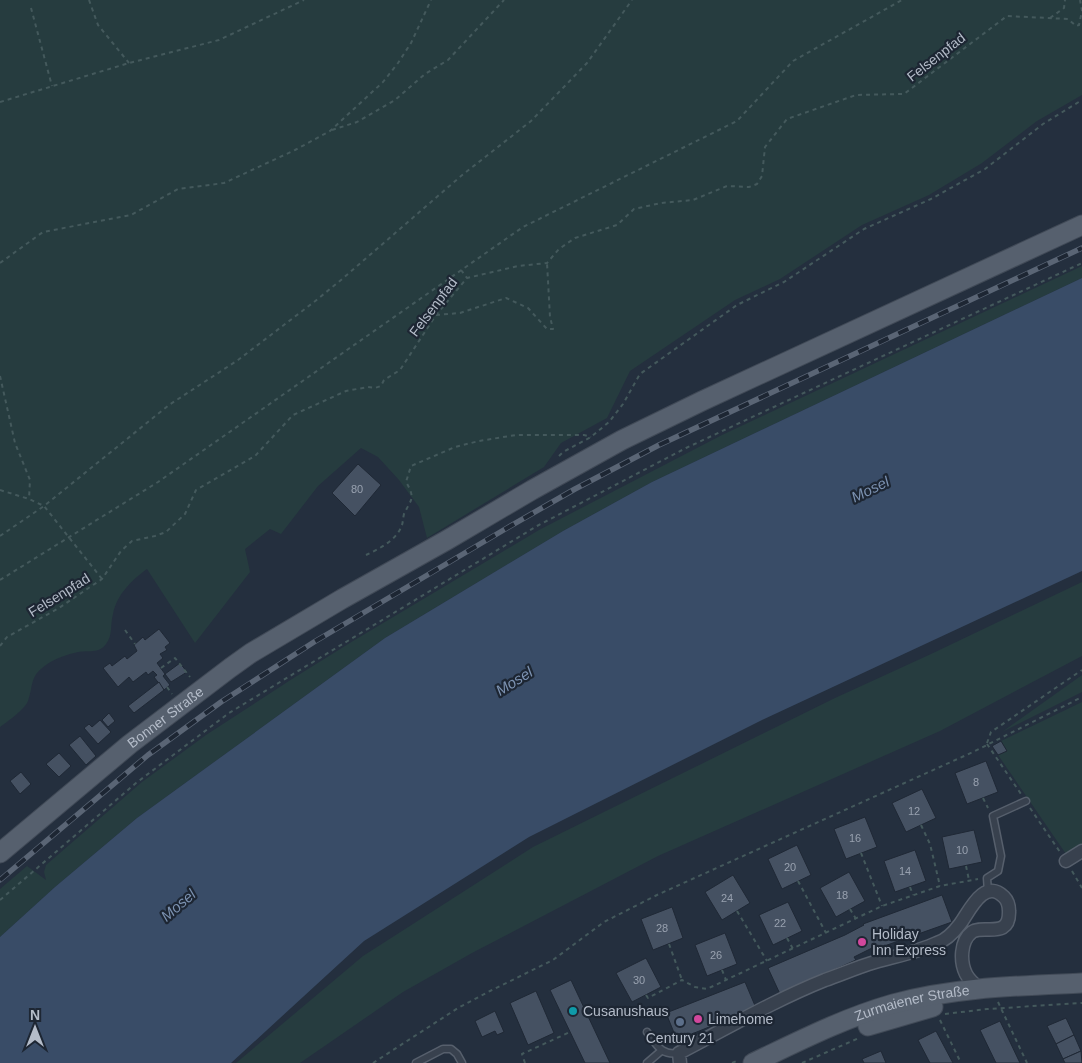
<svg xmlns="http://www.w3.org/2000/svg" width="1082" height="1063" font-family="Arial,sans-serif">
  <rect width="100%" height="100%" fill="#242f3e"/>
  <!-- green -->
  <g fill="#263c3f">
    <path d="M0 0H1082V95L1037 121 982 163 929 195 862 225 780 279 735 300 630 371 607 418 561 443 544 467 427 538 419 507 399 480 378 457 361 448 318 486 281 534 270 529 245 549 250 572 195 643 147 569C132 580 117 594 113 614 110 624 113 635 106 644 99 654 88 650 78 652 68 654 54 659 46 665 29 677 34 684 28 701 25 709 7 722 0 727Z"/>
    <path d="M1082 266V278L652 482 563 531 385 638 137 818 55 887 0 937V889L27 866 46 880 44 872 46 865 142 782 206 735 292 679 353 641 539 530 722 435Z"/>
    <path d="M1082 582V656L940 731 658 856 472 953 403 992 300 1063H236L363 956 533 847 835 698 931 654Z"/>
    <path d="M1082 675V692L1002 732Z"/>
    <path d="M1082 702V844L1066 854 998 755 1007 751 1001 741Z"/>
  </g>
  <!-- water -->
  <path fill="#394c67" d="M1082 278V571L762 720 529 837 364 941 231 1063H0V937L55 887 137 818 385 638 563 531 652 482Z"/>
  <!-- building -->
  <g fill="#455162" stroke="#1f2835">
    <path d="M358 464 381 485 355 516 332 493Z"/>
    <path d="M159 629 170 643 165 647 167 650 160 654 163 658 157 663 165 674 163 676 170 685 164 690 154 677 157 675 153 671 148 675 146 672 133 682 129 677 118 687 103 668 110 663 112 666 125 656 127 659 137 651 134 645 143 637 145 640Z"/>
    <path d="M180 663 187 672 171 682 165 674Z"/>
    <path d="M159 682 164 690 134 713 128 706Z"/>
    <path d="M109 713 115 721 108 727 102 720Z"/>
    <path d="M100 720 111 732 98 744 84 728 89 724 92 727Z"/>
    <path d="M80 736 96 756 86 765 69 745Z"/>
    <path d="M1001 741 1007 751 998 755 992 746Z"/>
    <path d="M59 753 71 766 59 777 46 764Z"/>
    <path d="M986 761 998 792 967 804 955 773Z"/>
    <path d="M21 772 31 784 20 794 10 781Z"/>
    <path d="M922 789 936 818 906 832 892 803Z"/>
    <path d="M865 817 877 847 846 859 834 829Z"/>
    <path d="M974 830 982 862 949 869 942 837Z"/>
    <path d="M797 845 811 875 782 889 768 859Z"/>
    <path d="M915 850 926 881 895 892 884 861Z"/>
    <path d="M849 872 865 901 836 917 820 888Z"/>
    <path d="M733 875 750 903 722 920 705 892Z"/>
    <path d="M942 895 952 922 873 950 872 948 854 957 856 960 780 994 768 968 845 935 864 925 863 924Z"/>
    <path d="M788 902 802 931 773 945 759 915Z"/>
    <path d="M672 907 683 938 653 950 641 919Z"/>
    <path d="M725 933 737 964 707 976 695 945Z"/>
    <path d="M646 958 661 987 632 1002 616 973Z"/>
    <path d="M571 980 610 1063H585L550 990Z"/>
    <path d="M745 982 756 1008 677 1040 666 1013Z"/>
    <path d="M536 991 554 1033 528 1045 510 1003Z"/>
    <path d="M495 1011 504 1032 497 1035 495 1031 482 1037 475 1021Z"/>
    <path d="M1066 1018 1074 1035 1056 1044 1047 1026Z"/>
    <path d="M1000 1021 1020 1063H996L980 1030Z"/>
    <path d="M936 1031 953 1063H930L918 1040Z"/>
    <path d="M1074 1035 1081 1051 1063 1059 1056 1044Z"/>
    <path d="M881 1051 886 1063H864L862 1059Z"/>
    <path d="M1081 1051 1082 1063H1065L1063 1059Z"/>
  </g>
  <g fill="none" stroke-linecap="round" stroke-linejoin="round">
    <!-- service casing -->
    <g stroke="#565f6c" stroke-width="9">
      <g id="service">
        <path d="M988 892 987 878 998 871 1001 856 993 816 1026 801"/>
        <path d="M647 1032C657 1045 661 1056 679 1053"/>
        <path d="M416 1063 443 1049H451L457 1054 462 1063"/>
        <path d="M647 1063 661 1051"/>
      </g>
    </g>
    <!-- minor casing -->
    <g stroke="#565f6c" stroke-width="15">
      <g id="minor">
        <path d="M1066 861 1082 851"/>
        <path d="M680 1063 679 1053C727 1028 775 1000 825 980 842 974 858 967 875 962 896 956 918 952 937 943 947 940 954 932 960 924 969 912 984 877 1004 897 1008 901 1009 906 1009 911 1010 940 983 924 972 932 960 941 960 962 966 974 969 980 974 984 979 988"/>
      </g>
    </g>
    <!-- primary casing -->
    <g stroke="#414a57" stroke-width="21">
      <g id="primary">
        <path id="s1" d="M0 853 130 744 230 668 251 653 342 599 447 540 532 490 622 440 702 401 1082 225"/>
        <path d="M868 1026 933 1007"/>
        <path id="s2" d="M753 1063C799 1041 844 1018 893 1004 955 987 1018 986 1082 983"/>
      </g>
    </g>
    <!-- path -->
    <g stroke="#44595c" stroke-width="2" stroke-dasharray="4 4" stroke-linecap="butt">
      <path d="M89 0 98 25 129 63"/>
      <path d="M31 8 52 86"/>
      <path d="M1050 18 1064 8 1065 0"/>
      <path d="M0 102 129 63 219 40 304 0"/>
      <path d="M332 130 357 122 395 100 425 74 448 60 504 0"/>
      <path d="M0 263 43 232 131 215 178 189 224 183 295 150 330 131 383 82 398 63 411 43 431 0"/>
      <path d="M461 270 467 278"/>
      <path d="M436 315 460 313 506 298 528 308 547 329H553L550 317 547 263"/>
      <path d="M0 376 15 443 30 480 29 499"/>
      <path d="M559 456 563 452 591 437 609 422 623 404 640 374 737 305 784 282 864 229 931 199 985 169 1043 124 1082 100"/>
      <path d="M0 490 29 499 44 506 102 579"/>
      <path d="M0 536 44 506 169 405 238 360 314 302 341 280 461 176 531 121 587 63 632 0"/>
      <path d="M366 555C379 549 397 540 402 525 403 522 403 518 404 514 411 499 416 499 406 482L411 466 455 447 479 441 516 435H584L591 437"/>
      <path d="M0 580 158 482 523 227 737 121 793 61 902 0"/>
      <path d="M125 630 135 644"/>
      <path d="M0 646 7 637 59 608 102 579 121 551 132 541 155 536 166 532 185 514 196 490 255 456 293 415 346 391 368 387 375 388 381 386 384 380 400 370 436 315 467 278 518 266 547 263 559 249 575 238 617 225 634 209 661 203 693 200 727 186 749 187 757 184 762 176 765 147 787 119 856 95 904 94 1007 16 1068 19 1076 26 1079 25 1082 11 1080 0"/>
      <path d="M161 668 175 658 190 677"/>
      <path d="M167 687 172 694"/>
      <path d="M987 743 991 732 1082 670"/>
      <path d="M987 744 1021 794"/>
      <path d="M983 798 988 808"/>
      <path d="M1030 808 1060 852"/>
      <path d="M921 825 930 844 940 886"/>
      <path d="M861 853 882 906"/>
      <path d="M966 866 969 880"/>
      <path d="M1072 871 1082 888"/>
      <path d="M798 881 826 933"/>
      <path d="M910 887 913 895"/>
      <path d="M0 900 136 783 229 713 537 526 686 448 1082 263"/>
      <path d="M850 909 856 919"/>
      <path d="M737 911 767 961"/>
      <path d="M787 938 793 949"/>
      <path d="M669 944 682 980"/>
      <path d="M722 970 726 980"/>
      <path d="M646 995 648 998 682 980 695 987 707 989 882 906 940 886 978 879"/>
      <path d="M998 1002 1027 1063"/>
      <path d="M945 1014 987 1009 1082 1003"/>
      <path d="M940 1020 961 1063"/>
      <path d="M373 1063 458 1008 490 991 553 960 604 922 657 895 973 752 1082 697"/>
      <path d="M525 1063 522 1054 570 1032"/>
      <path d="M732 1063 739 1060"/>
      <path d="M802 1063 859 1038"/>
    </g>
    <!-- service -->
    <use href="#service" stroke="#38414e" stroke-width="6"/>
    <!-- minor -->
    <use href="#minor" stroke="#38414e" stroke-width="12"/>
    <!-- primary -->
    <use href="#primary" stroke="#56606e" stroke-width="19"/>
    <!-- rail casing -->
    <g stroke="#5a6575" stroke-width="5.5">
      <path id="rail" d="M0 880 148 755 221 702 314 642 507 528 575 489 659 445 1082 248"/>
    </g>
    <!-- rail -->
    <use href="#rail" stroke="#1d2633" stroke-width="4" stroke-dasharray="11" stroke-linecap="butt"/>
  </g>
  <!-- markers -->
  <g fill="#d1479c" stroke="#1d2633" stroke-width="2">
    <circle cx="862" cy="942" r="5"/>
    <circle cx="698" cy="1019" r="5"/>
  </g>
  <circle fill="#0f9aa8" stroke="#1d2633" stroke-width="2" cx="573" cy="1011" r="5"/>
  <circle fill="#5c6f8a" stroke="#1d2633" stroke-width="2" cx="680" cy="1022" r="5"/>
  <g text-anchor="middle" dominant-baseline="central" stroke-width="4.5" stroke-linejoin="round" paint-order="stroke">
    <!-- number labels -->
    <g font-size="11" fill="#98a1af">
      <text x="357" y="489">80</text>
      <text x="976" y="782">8</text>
      <text x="914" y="811">12</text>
      <text x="855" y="838">16</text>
      <text x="962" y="850">10</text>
      <text x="790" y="867">20</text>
      <text x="905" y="871">14</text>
      <text x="842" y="895">18</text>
      <text x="727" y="898">24</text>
      <text x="780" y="923">22</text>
      <text x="662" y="928">28</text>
      <text x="716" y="955">26</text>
      <text x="639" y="980">30</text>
    </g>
    <!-- street labels -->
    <g font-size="14" fill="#b4bcc9" stroke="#1d2633">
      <text transform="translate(936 57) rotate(-38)">Felsenpfad</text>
      <text transform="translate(433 307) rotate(-53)">Felsenpfad</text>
      <text transform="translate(59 595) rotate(-32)">Felsenpfad</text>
      <text stroke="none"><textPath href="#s1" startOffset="214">Bonner Straße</textPath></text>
      <text stroke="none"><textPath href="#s2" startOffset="171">Zurmaiener Straße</textPath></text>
    </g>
    <!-- poi labels -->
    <g font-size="14" fill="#b4bcc9" stroke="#1d2633" text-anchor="start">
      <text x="872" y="934">Holiday<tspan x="872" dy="16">Inn Express</tspan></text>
      <text x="583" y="1011">Cusanushaus</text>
      <text x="708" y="1019">Limehome</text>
      <text x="680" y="1038" text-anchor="middle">Century 21</text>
    </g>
    <!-- water labels -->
    <g font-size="15" font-style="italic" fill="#7c92b1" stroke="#1d2633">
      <text transform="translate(870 489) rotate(-26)">Mosel</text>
      <text transform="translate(514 681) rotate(-32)">Mosel</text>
      <text transform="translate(178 905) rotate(-41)">Mosel</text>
    </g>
  </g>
  <!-- north arrow -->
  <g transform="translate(35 1028)" stroke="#1d2633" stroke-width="4" paint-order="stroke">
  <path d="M0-4L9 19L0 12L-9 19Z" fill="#b4bcc9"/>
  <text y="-8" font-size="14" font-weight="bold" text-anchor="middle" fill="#b4bcc9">N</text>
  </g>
</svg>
